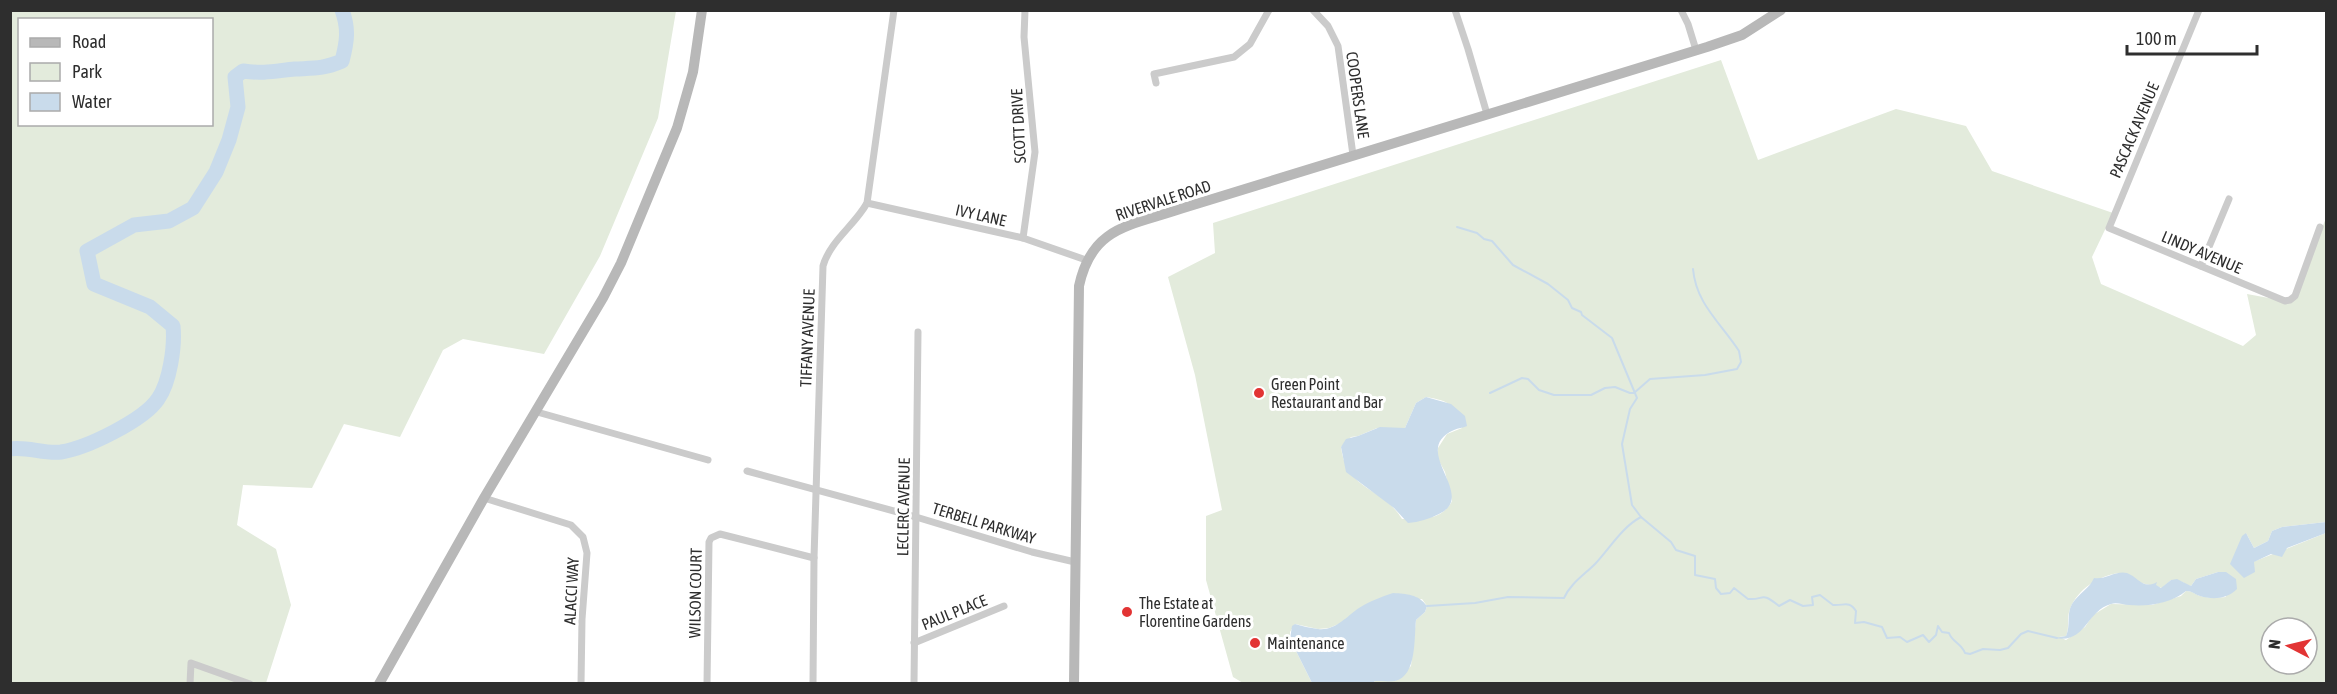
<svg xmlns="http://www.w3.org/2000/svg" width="2337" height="694" font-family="'Asap Condensed',sans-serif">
  <rect width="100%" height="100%" fill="#fff"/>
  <!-- green -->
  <g fill="#e3ebdc" fill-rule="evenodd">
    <path d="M10 11H676L658 118 600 256 544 354 463 339 443 350 400 437 344 424 312 488 243 485 237 525 276 549 291 605 266 683H11ZM20 20H212V124H20Z"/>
    <path d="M1721 60 1758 160 1896 109 1966 126 1992 171 2113 213 2092 257 2101 284 2243 346 2256 335 2247 294 2285 301 2295 295 2326 218V522L2282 527 2272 531 2268 541 2254 548 2246 533 2253 562 2326 533V683H1373L1375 681H1395L1411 666 1416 620 1425 612 1427 606 1422 599 1360 608 1341 623 1329 628 1318 629 1295 624 1290 632V639L1312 683H1243L1233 677 1206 580V516L1222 510 1195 375 1168 277 1215 253 1213 223ZM1426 397C1451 401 1454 405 1462 428L1447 434 1438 448V459L1445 472 1452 501C1442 521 1421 519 1402 519 1382 486 1346 491 1341 447L1351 437 1358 436 1377 428H1405L1416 403ZM2218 572 2226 597C2218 598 2208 598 2200 596 2195 594 2192 591 2186 591L2181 596 2152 605 2111 604 2093 615 2085 627 2066 640 2059 637 2066 636C2070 627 2066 619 2070 609 2077 589 2103 572 2124 573 2130 574 2131 577 2136 580 2143 585 2154 585 2162 588L2171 580 2183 582 2186 585 2191 586 2196 579ZM2271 628H2307V664H2271Z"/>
  </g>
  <!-- water -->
  <g fill="#c9dbeb">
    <path d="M1426 397 1451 404 1465 416 1467 426C1463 428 1458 428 1454 430 1408 450 1479 495 1439 514 1429 519 1419 522 1408 523L1394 508 1346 472 1341 447 1346 439 1358 436 1380 427 1405 428 1416 403Z"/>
    <path d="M2326 522V533L2287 548 2282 557 2271 554 2254 562 2255 572 2244 578 2230 564 2242 536 2246 533 2254 548 2268 541 2272 531 2282 527Z"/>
    <path d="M2218 572H2226L2236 579 2237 589C2227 599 2213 600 2200 596 2194 594 2192 591 2186 591 2172 603 2148 607 2129 605 2123 605 2117 602 2111 604 2086 611 2086 644 2055 638L2066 636C2071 625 2066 615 2072 604 2078 594 2090 588 2094 578 2105 580 2116 570 2127 573 2138 577 2143 590 2157 582L2156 585 2161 588 2171 580 2177 579 2191 586 2196 579Z"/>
    <path d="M1393 593C1407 594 1418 594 1427 606L1425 612 1416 620C1414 638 1417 676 1395 681 1389 682 1381 681 1375 681L1373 683H1312L1290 639 1292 626 1295 624C1302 626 1310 628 1318 629 1335 631 1346 617 1359 608 1370 601 1381 597 1393 593Z"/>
  </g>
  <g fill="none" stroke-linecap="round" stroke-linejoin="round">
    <!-- stream -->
    <g stroke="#c9dbeb" stroke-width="2">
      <path d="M1457 227 1477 233 1484 239 1492 241 1513 265 1548 284 1568 300 1572 308 1581 312 1582 315 1612 338 1637 398 1630 409 1622 444 1632 505 1641 517 1671 542 1676 550 1695 556V575L1715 579 1716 588 1721 594 1730 593 1734 588 1748 599C1766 600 1760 591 1779 606L1790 600 1803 606 1813 605 1812 597 1820 595 1833 605C1844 606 1849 600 1856 611L1855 623 1864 622 1882 627 1887 638 1900 637 1907 642 1923 635 1929 642 1936 635 1938 626 1942 632 1949 633C1952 642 1961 643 1965 653L1970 654 1983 649 2000 650 2008 648 2021 634 2028 631 2057 638"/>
      <path d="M1490 393 1522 378 1528 379 1539 390 1554 395H1591L1605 388 1615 387 1630 393H1634L1650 379 1705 375 1737 369 1741 362 1739 351C1721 323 1696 304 1693 269"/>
      <path d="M1427 606 1475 603 1508 597 1564 598C1570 584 1584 575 1595 564 1610 548 1622 527 1641 517"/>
    </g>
    <!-- river -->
    <path stroke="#c9dbeb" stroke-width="15" d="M10 449C26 446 44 454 61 452 87 448 144 420 158 399 170 382 175 346 173 326L150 307 94 284 87 251 134 225 169 221 193 208 216 172 229 140 238 107 235 77 243 71C264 74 275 71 295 69 315 68 323 69 342 61 347 42 349 29 342 10"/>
    <!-- street -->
    <g stroke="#cbcbcb" stroke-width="7">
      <path d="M1313 10 1328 26 1338 46 1353 155"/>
      <path d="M1455 10 1468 49 1487 114"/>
      <path d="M1681 10 1688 24 1696 50"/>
      <path d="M2199 10 2109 228 2285 301 2290 300 2295 296 2320 227"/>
      <path d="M1156 83 1154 74 1234 57 1250 44 1269 10"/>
      <path d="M867 203 1023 238 1086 260"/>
      <path d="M1023 238 1035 152 1024 37 1025 10"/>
      <path d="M2201 266 2229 199"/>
      <path d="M537 412 708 460"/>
      <path d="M747 471 916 517 1032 552 1075 562"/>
      <path d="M484 498 571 525 583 537 587 553 582 619 581 684"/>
      <path d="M914 643 1004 606"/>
      <path d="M190 684 191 663 250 684"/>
      <path d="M707 684 709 542 711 538 720 534 814 558"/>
      <path d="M813 684 814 558 823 266C830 241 855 225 867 203L894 10"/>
      <path d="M914 684 918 332"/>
    </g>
    <!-- secondary -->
    <g stroke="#b8b8b8" stroke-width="10">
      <path d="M379 684 484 498 603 298 621 263 677 128 693 72 702 10"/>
      <path d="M1074 684 1079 286C1092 226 1130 226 1180 209L1707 47 1742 35 1781 10"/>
    </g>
  </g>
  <!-- markers -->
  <g fill="#e23434" stroke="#fff" stroke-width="2">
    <circle cx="1259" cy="393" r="6"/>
    <circle cx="1127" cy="612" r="6"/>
    <circle cx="1255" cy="643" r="6"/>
  </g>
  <g text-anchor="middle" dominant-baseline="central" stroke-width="6" stroke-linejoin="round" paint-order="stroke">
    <!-- street labels -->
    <g font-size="16" fill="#2e2e2e" stroke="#fff">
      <text transform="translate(1358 95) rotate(82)">COOPERS LANE</text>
      <text transform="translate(1018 126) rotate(-93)">SCOTT DRIVE</text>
      <text transform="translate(2134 130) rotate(-67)">PASCACK AVENUE</text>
      <text transform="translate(1163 200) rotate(-18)">RIVERVALE ROAD</text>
      <text transform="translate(981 215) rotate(13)">IVY LANE</text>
      <text transform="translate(2202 252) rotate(23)">LINDY AVENUE</text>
      <text transform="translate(807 338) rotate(-88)">TIFFANY AVENUE</text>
      <text transform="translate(903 507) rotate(-89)">LECLERC AVENUE</text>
      <text transform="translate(984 523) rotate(17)">TERBELL PARKWAY</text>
      <text transform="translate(571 591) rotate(-87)">ALACCI WAY</text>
      <text transform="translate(695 593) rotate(-89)">WILSON COURT</text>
      <text transform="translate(954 612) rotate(-22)">PAUL PLACE</text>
    </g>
    <!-- poi labels -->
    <g font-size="16" fill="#2e2e2e" stroke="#fff" text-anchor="start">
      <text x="1271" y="384">Green Point<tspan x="1271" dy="18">Restaurant and Bar</tspan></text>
      <text x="1139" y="603">The Estate at<tspan x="1139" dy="18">Florentine Gardens</tspan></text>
      <text x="1267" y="643">Maintenance</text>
    </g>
  </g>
  <!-- border -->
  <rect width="2337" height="694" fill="none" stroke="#2e2e2e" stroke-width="24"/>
  <!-- legend -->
  <rect x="18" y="18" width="195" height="108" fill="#ffffff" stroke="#ababab" stroke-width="1.5"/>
  <rect x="30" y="38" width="30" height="9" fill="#b8b8b8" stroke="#ababab" stroke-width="1.5"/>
  <text x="72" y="48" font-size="18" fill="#2e2e2e">Road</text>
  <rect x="30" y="63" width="30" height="18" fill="#e3ebdc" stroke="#ababab" stroke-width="1.5"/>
  <text x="72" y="78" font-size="18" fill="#2e2e2e">Park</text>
  <rect x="30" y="93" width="30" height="18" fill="#c9dbeb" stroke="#ababab" stroke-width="1.5"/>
  <text x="72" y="108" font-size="18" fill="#2e2e2e">Water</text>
  <!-- north arrow -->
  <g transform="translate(2289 646) rotate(277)"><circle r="28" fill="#ffffff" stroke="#ababab" stroke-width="1.5"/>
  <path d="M0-4.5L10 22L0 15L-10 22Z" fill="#e23434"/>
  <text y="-9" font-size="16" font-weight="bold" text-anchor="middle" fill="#2e2e2e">N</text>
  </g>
  <!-- scale -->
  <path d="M2127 45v9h130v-9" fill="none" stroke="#2e2e2e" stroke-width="3"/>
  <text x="2136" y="45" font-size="18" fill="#2e2e2e" stroke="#ffffff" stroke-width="4.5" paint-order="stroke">100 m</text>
</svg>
